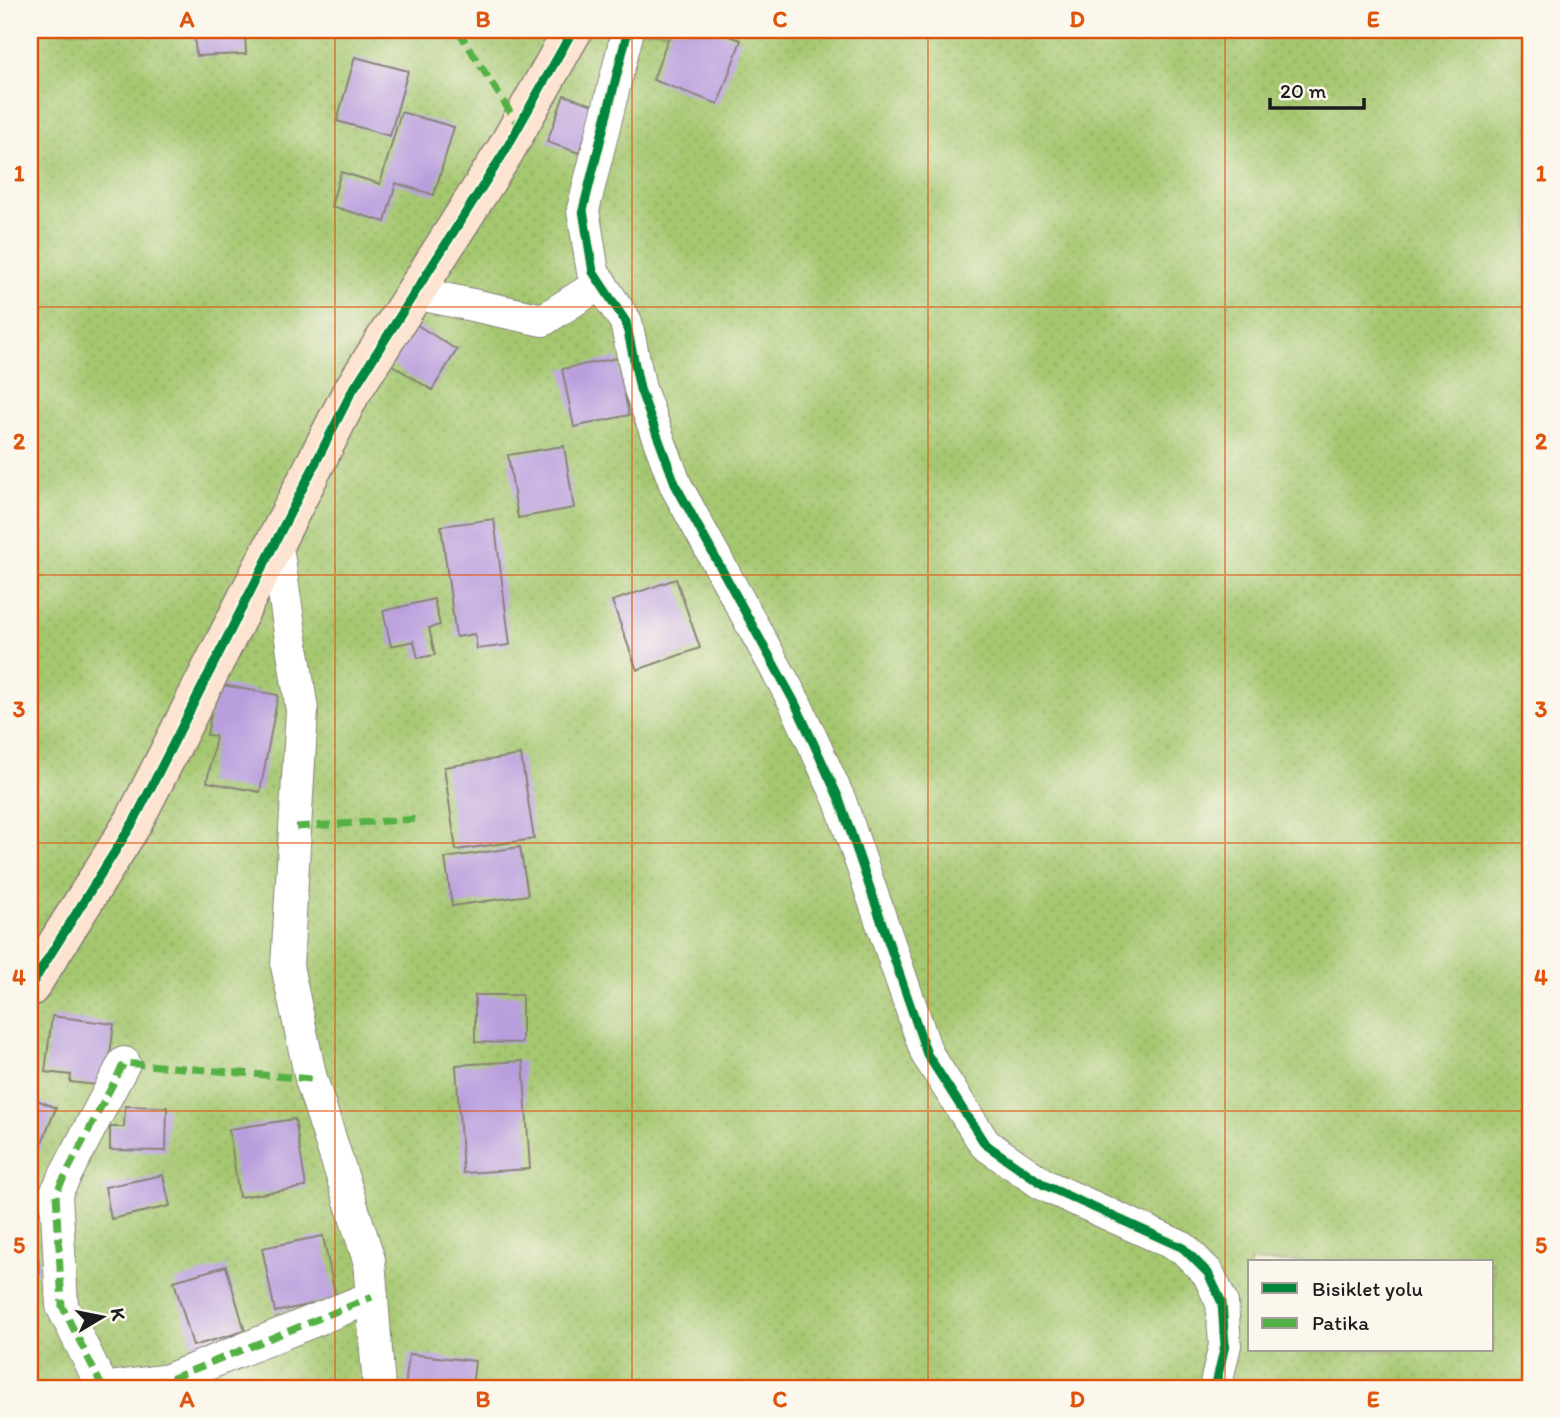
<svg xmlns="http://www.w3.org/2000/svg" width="1560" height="1418" font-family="Itim,sans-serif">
  <defs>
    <pattern id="grass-dots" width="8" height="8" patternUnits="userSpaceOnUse" patternTransform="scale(1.75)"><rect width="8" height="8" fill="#a5c76f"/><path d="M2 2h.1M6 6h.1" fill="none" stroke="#8daa60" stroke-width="1.8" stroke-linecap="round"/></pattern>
  </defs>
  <rect width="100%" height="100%" fill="#fbf7ec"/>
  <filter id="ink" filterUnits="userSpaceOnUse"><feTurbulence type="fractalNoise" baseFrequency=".0143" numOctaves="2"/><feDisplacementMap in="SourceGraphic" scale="14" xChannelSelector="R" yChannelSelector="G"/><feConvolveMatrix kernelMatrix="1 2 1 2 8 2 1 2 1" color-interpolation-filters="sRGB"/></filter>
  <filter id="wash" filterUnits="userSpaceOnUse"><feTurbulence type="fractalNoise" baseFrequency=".00686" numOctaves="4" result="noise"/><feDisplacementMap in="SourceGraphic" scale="28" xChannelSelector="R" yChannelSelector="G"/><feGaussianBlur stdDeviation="1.57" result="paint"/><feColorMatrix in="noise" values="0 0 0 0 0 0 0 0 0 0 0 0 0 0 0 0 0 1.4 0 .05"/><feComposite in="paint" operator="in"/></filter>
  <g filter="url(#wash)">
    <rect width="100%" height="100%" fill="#f5ead3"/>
    <!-- grass -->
    <path fill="url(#grass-dots)" stroke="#607246" stroke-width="2" fill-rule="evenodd" d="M30 30H1530V1388H30ZM1250 1262H1492V1350H1250Z"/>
    <g id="blocks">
      <!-- building -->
      <g fill="#b99ede">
        <path d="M194 30H245L246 54 196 56Z"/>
        <path d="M671 30H712L741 40 718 104 653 80Z"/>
        <path d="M355 57 408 71 390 136 337 121Z"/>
        <path d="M564 95 596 106 579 153 547 142Z"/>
        <path d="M401 112 454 127 434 195 396 183 385 222 331 206 341 172 380 184Z"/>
        <path d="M414 323 457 350 432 390 389 363Z"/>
        <path d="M617 358 629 415 574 427 562 369Z"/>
        <path d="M564 446 574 508 518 518 508 455Z"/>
        <path d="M494 519 510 645 477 649 475 634 456 637 441 526Z"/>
        <path d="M676 579 700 648 637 670 612 601Z"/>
        <path d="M434 599 440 625 429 628 435 655 418 658 414 641 391 646 383 611Z"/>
        <path d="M217 684 278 695 260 792 207 782 216 736 207 735Z"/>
        <path d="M521 755 534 839 456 850 444 767Z"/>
        <path d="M520 847 528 895 452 906 445 858Z"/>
        <path d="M475 995H522V1043L475 1042Z"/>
        <path d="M52 1016 114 1024 106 1086 70 1082 71 1075 45 1072Z"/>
        <path d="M523 1061 530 1169 463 1173 456 1065Z"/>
        <path d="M30 1097 56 1108 30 1172Z"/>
        <path d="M125 1106 167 1107 166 1151 110 1150V1127H124Z"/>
        <path d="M295 1119 306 1187 239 1197 229 1129Z"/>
        <path d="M163 1175 170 1206 111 1219 105 1187Z"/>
        <path d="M35 1234 40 1273 30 1274V1235Z"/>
        <path d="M323 1236 336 1299 275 1312 262 1248Z"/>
        <path d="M226 1266 245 1331 193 1346 174 1281Z"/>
        <path d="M409 1354 475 1361 472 1388H405Z"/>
      </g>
    </g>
  </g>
  <g filter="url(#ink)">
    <use href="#blocks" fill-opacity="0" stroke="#888378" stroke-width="2"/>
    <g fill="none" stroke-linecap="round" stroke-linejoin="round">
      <!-- street casing -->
      <g stroke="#888378" stroke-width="34">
        <g id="street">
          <path d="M628 30 583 210 593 272 626 322 640 389 676 486 795 703 840 801 927 1054 985 1144 1044 1185 1183 1248 1208 1273 1222 1303 1225 1345 1215 1388"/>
          <path d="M415 293 543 320 601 283"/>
          <path d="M276 541 302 710 287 966 311 1079 369 1260 379 1388"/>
          <path d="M103 1388 62 1306 56 1193 124 1063"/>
          <path d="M109 1388 168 1380 372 1297"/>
        </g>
      </g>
      <!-- secondary casing -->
      <g stroke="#888378" stroke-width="41">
        <path id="secondary" d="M30 987 134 821 351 393 505 151 573 30"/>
      </g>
      <!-- street -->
      <use href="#street" stroke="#fff" stroke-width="32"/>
      <!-- secondary -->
      <use href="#secondary" stroke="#fde4d0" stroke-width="38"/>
      <!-- quiet -->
      <g stroke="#55b145" stroke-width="7" stroke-dasharray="14 7" stroke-linecap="butt">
        <path d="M258 30H259"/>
        <path d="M458 30 519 126"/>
        <path d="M296 827 418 819"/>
        <path d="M103 1388 62 1306 56 1193 124 1063 311 1079"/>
        <path d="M109 1388 168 1380 372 1297"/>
      </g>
      <!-- cycleway casing -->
      <g stroke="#fbf7ec" stroke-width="13">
        <g id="cycleway">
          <path d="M628 30 583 210 593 272 626 322 640 389 676 486 795 703 840 801 927 1054 985 1144 1044 1185 1183 1248 1208 1273 1222 1303 1225 1345 1215 1388"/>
          <path d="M30 987 134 821 351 393 505 151 573 30"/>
        </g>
      </g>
      <!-- cycleway -->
      <use href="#cycleway" stroke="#00873e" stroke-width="9"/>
    </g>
  </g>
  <!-- grid -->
  <path fill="none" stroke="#de560d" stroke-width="2" stroke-opacity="0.55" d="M335 30V1388M632 30V1388M928 30V1388M1225 30V1388M30 307H1530M30 575H1530M30 843H1530M30 1111H1530"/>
  <!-- margin -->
  <rect width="1560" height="1418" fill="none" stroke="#fbf7ec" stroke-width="77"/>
  <!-- legend -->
  <rect x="1248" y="1260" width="245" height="91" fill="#fbf7ec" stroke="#a29f99" stroke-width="2"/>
  <rect x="1262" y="1283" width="35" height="10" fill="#00873e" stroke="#a29f99" stroke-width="2"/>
  <text x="1312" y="1296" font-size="21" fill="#1c1c1c">Bisiklet yolu</text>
  <rect x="1262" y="1318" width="35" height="10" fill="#55b145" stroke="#a29f99" stroke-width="2"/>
  <text x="1312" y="1330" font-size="21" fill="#1c1c1c">Patika</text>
  <!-- north arrow -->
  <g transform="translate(102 1317) rotate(80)" stroke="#fbf7ec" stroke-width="5" paint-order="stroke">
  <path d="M0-5L12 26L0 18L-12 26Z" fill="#1c1c1c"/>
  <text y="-10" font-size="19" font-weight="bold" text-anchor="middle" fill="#1c1c1c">K</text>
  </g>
  <!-- scale -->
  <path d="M1270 98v10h94v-10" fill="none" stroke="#1c1c1c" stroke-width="3.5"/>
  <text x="1280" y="98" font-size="21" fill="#1c1c1c" stroke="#fbf7ec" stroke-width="5" paint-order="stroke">20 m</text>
  <rect x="38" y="38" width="1484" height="1342" fill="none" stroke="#de560d" stroke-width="2.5"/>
  <g font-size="23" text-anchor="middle" font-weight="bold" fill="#de560d">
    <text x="187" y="27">A</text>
    <text x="483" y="27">B</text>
    <text x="780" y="27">C</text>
    <text x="1077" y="27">D</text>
    <text x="1373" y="27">E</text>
    <text x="19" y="181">1</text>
    <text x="1541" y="181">1</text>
    <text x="19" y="449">2</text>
    <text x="1541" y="449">2</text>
    <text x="19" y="717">3</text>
    <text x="1541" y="717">3</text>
    <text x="19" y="985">4</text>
    <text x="1541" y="985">4</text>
    <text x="19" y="1253">5</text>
    <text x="1541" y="1253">5</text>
    <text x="187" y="1407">A</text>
    <text x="483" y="1407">B</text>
    <text x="780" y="1407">C</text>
    <text x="1077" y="1407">D</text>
    <text x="1373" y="1407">E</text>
  </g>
</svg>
